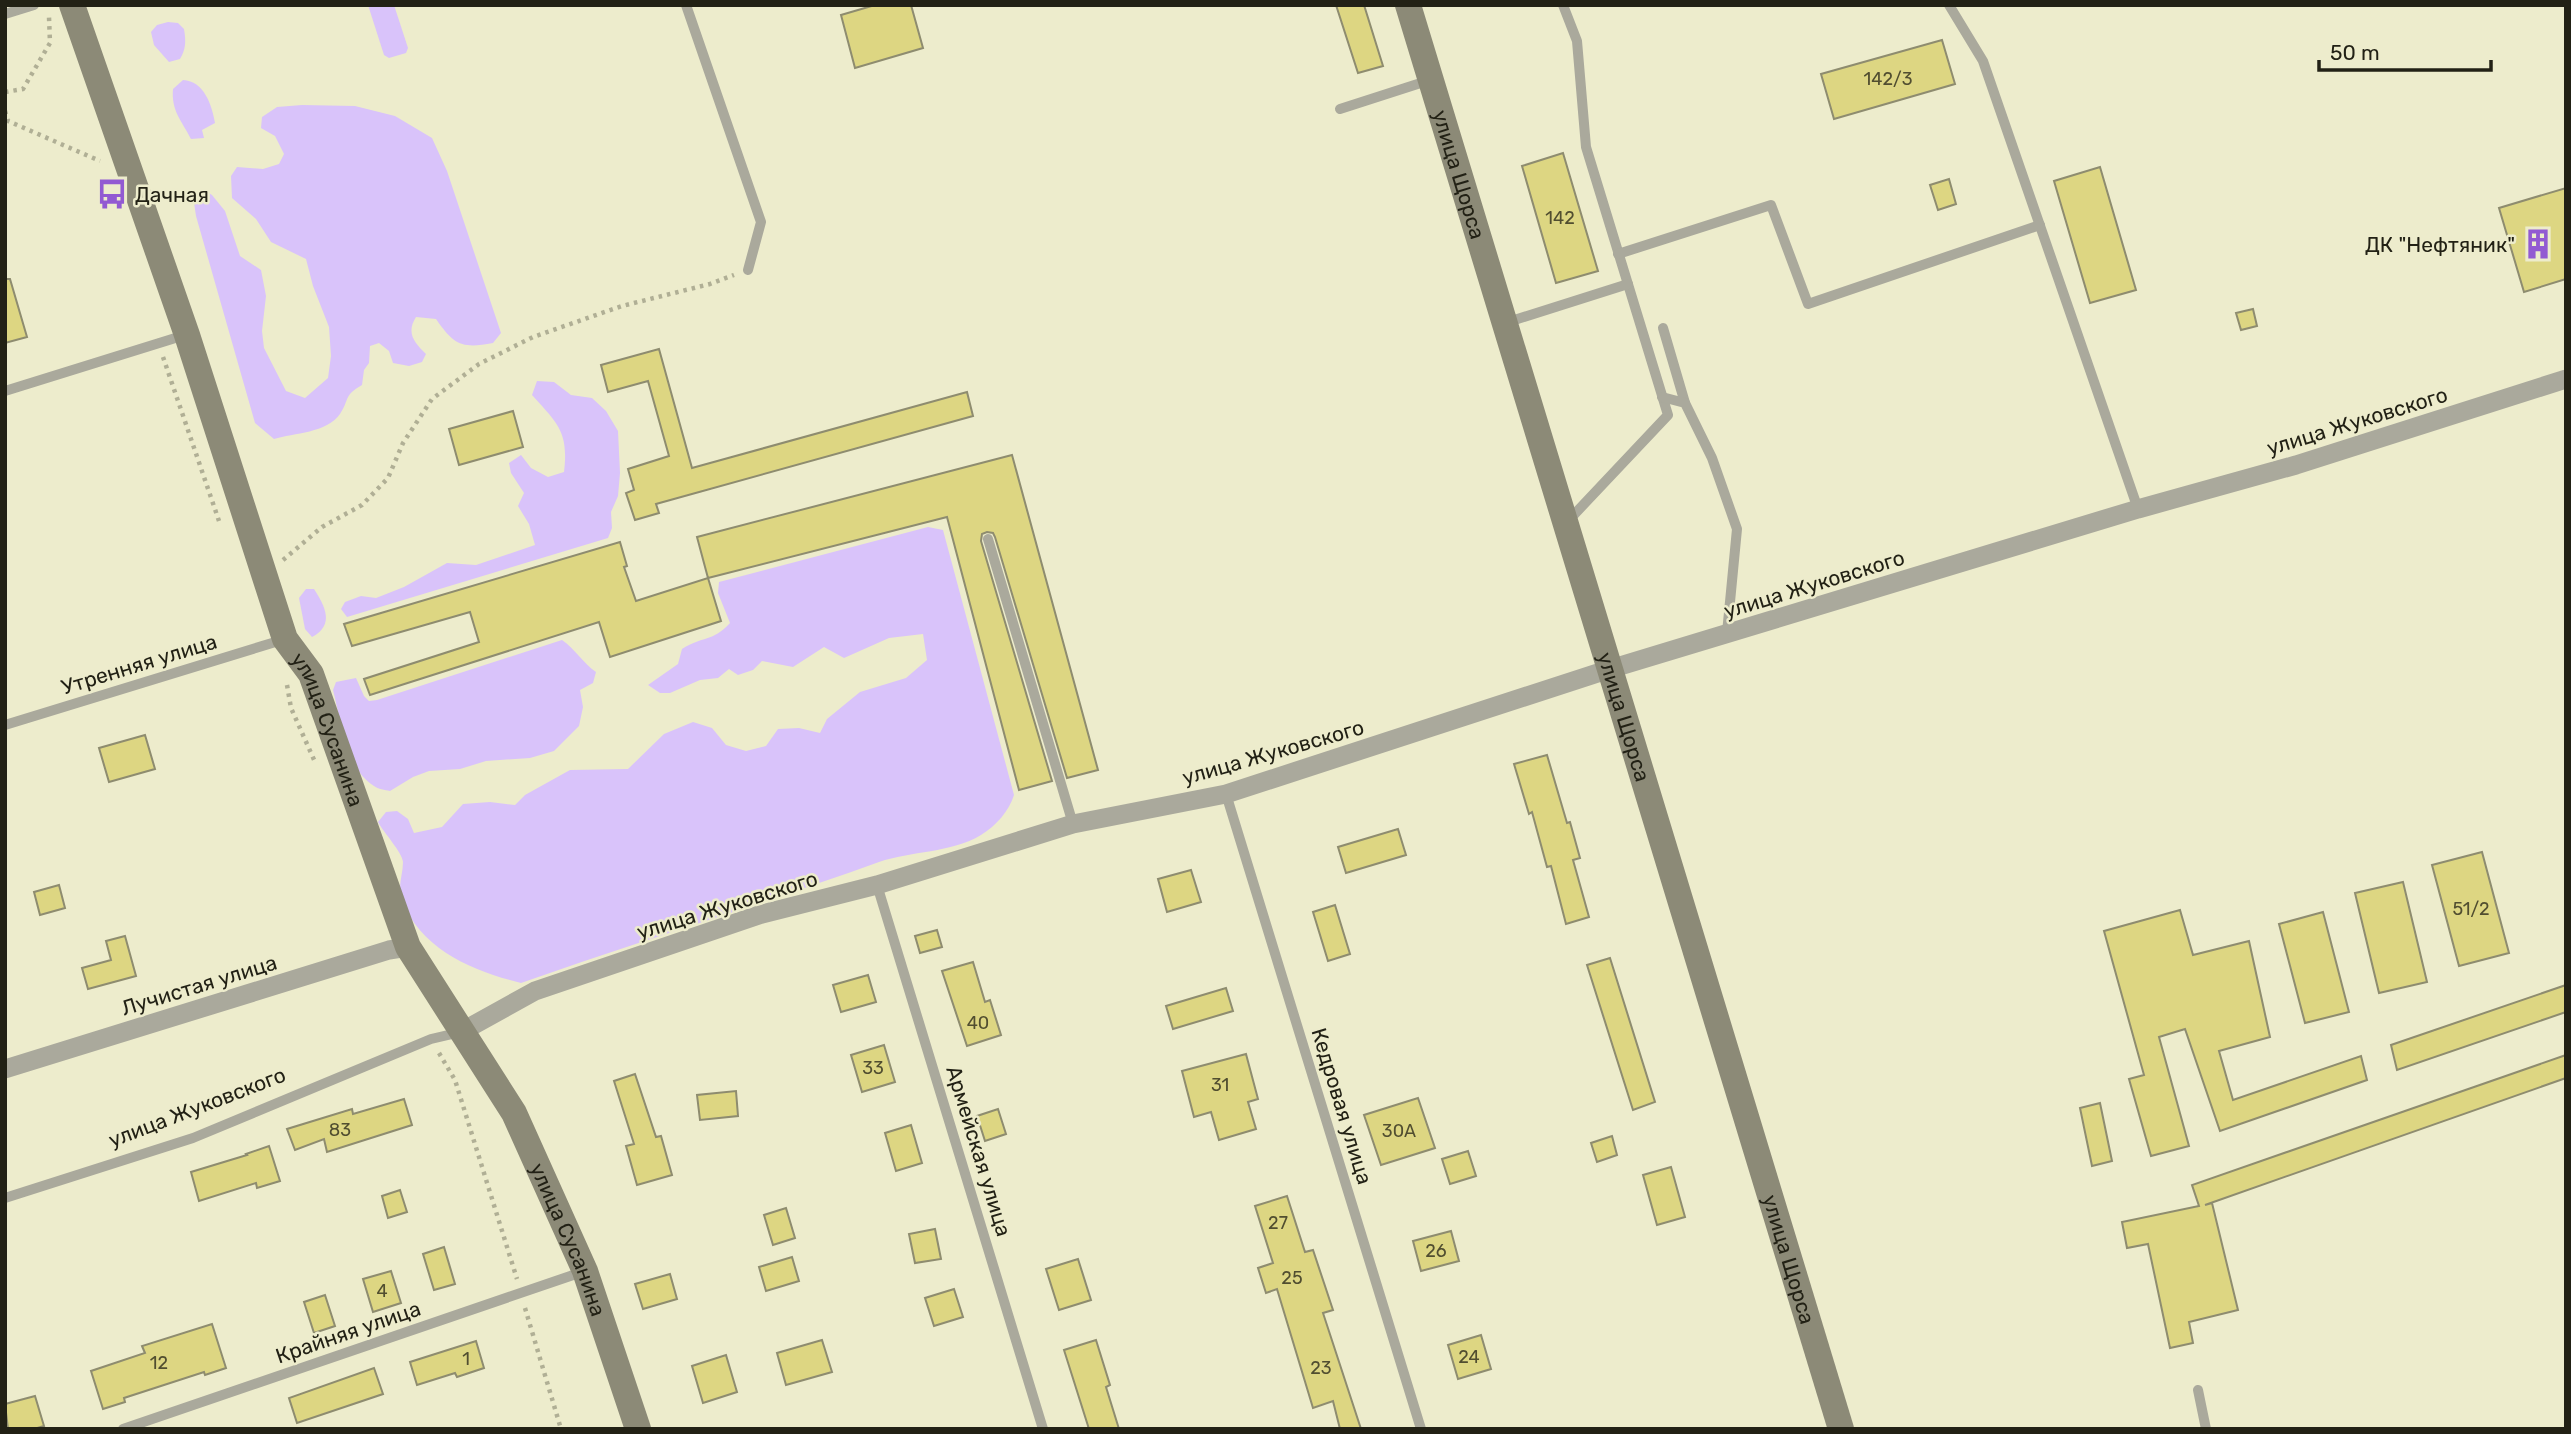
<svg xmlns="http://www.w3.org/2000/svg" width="2571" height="1434" font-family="Rubik,sans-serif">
  <rect width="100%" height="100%" fill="#edeccc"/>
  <!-- green -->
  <g fill="#d9c3fa">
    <path d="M368 5H394L408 48 406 53 389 58 384 55Z"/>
    <path d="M168 22 178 23 184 29C186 41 186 49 180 59L169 62 154 45 151 32 157 25Z"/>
    <path d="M183 80C204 81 212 105 215 123L202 130 204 138 191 139C182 121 171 111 173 89Z"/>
    <path d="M302 105 355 106 395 116 432 138 447 171 501 333 493 343C462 349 454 345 436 319L416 317C406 333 414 342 426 354L422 362 409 366 393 363 389 351 379 343 370 346 369 363 364 370 362 385C343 396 350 399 340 414 327 433 294 433 274 439L255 423 196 216 193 196 203 189 212 195 225 211 240 256 261 270 266 296 262 331 264 348 286 391 305 398 328 378 331 356 329 327 313 286 306 259 271 242 256 219 232 198 231 176 237 167 263 169 279 164 284 154 275 136 261 128 262 117 277 107Z"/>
    <path d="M537 381 554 382 571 395 592 398 606 411 618 431 620 473 618 496 611 512 612 528 608 538 347 617 341 609 345 602 361 596 376 598 404 587 447 563 476 565 535 545 529 524 518 506 524 493 511 473 509 463 521 455 531 468 548 477 564 472C569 431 557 423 532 395Z"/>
    <path d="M928 527 943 530 1014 795C1009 811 996 826 981 835 951 853 911 851 879 862 760 905 640 941 521 983 473 971 421 950 402 900 397 886 403 875 403 862 402 852 384 833 378 822L386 812 397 811 408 819 414 833 442 827 463 804 490 802 515 805 525 795 570 770 628 769 664 734 693 722 712 728 726 745 746 751 766 746 778 729 799 728 820 733 827 719 860 692 906 678 927 660 923 634 889 638 844 658 824 647 793 667 762 661 753 670 738 675 729 669 718 678 700 680 670 693H660L648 685 678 664 682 649C702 636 713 642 730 623L718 593 719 582Z"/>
    <path d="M306 589H314C325 606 335 625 312 637L305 629 299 598Z"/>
    <path d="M562 640C575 649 583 663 596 672L593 683 580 690 583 707 579 726 554 751 530 758 486 761 460 769 429 771 413 777 390 791C385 790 378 789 374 786 345 768 341 720 333 690L336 682 356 678 364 696 369 701 377 700Z"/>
  </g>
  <!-- building -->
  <g fill="#ddd682" stroke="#8e8c6f" stroke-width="2">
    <path d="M875 5H911L923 48 855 68 841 15Z"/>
    <path d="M1336 5H1364L1383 66 1358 73Z"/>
    <path d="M1942 40 1955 84 1834 119 1821 74Z"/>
    <path d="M1563 153 1598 271 1556 283 1522 166Z"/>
    <path d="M2100 167 2136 290 2090 303 2054 181Z"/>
    <path d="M1949 179 1956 204 1938 210 1930 185Z"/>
    <path d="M2566 188V279L2524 292 2499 208Z"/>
    <path d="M5 279H10L27 337 5 343Z"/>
    <path d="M2253 309 2257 326 2241 330 2236 313Z"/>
    <path d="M659 349 692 468 967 392 973 416 656 504 659 513 635 520 626 493 634 490 628 469 669 456 648 381 608 392 601 365Z"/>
    <path d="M513 411 523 447 459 465 449 429Z"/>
    <path d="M1012 455 1098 770 1067 778 995 537 993 533 987 532 982 534 981 541 1052 781 1019 790 947 517 708 578 697 537Z"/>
    <path d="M620 542 627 566 624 567 636 601 708 578 721 621 610 657 599 622 370 695 364 679 479 642 470 612 352 646 344 624Z"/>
    <path d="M145 735 155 769 109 782 99 748Z"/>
    <path d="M1547 755 1567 823 1570 822 1580 858 1573 860 1589 917 1566 924 1551 866 1547 867 1532 812 1529 814 1514 764Z"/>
    <path d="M1398 829 1406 855 1346 873 1338 847Z"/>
    <path d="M2482 852 2509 953 2459 966 2432 865Z"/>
    <path d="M1191 870 1201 902 1167 912 1158 879Z"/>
    <path d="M2403 882 2427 982 2379 993 2355 893Z"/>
    <path d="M59 885 65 908 40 915 34 892Z"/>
    <path d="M1335 905 1350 954 1328 961 1313 912Z"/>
    <path d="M2180 910 2193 955 2249 941 2270 1037 2219 1051 2233 1100 2361 1056 2367 1080 2220 1131 2185 1029 2159 1037 2189 1146 2151 1156 2129 1079 2144 1075 2104 931Z"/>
    <path d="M2323 912 2349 1012 2305 1023 2279 924Z"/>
    <path d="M937 930 942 947 920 953 915 936Z"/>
    <path d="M125 936 136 976 88 989 82 968 111 960 106 941Z"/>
    <path d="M1610 958 1655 1102 1633 1110 1587 965Z"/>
    <path d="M973 962 985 1002 990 1000 1001 1035 967 1046 942 971Z"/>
    <path d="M868 975 876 1002 841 1012 833 985Z"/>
    <path d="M2566 985V1012L2397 1070 2391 1045Z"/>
    <path d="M1226 988 1233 1011 1173 1029 1166 1006Z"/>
    <path d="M884 1045 895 1082 862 1092 851 1055Z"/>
    <path d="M1246 1054 1258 1099 1248 1102 1256 1129 1219 1140 1211 1112 1194 1117 1182 1071Z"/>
    <path d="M2566 1055V1078L2205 1205 2212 1203 2238 1310 2189 1322 2193 1343 2170 1348 2148 1244 2127 1248 2122 1222 2199 1206 2192 1185Z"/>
    <path d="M635 1074 656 1137 661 1136 672 1175 637 1185 626 1146 634 1144 614 1081Z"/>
    <path d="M736 1091 738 1116 700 1120 697 1095Z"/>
    <path d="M1418 1098 1435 1148 1381 1165 1364 1115Z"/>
    <path d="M404 1099 412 1125 327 1152 324 1139 295 1150 287 1129 352 1109 353 1114Z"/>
    <path d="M2100 1103 2112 1161 2092 1166 2080 1108Z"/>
    <path d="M998 1109 1006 1134 985 1141 977 1116Z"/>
    <path d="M911 1125 922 1163 896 1171 885 1133Z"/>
    <path d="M1612 1136 1617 1155 1597 1162 1591 1143Z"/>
    <path d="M269 1146 280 1181 257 1188 256 1183 199 1201 191 1172 247 1155 246 1154Z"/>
    <path d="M1468 1151 1476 1176 1450 1184 1442 1159Z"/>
    <path d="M1671 1167 1685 1217 1657 1225 1643 1175Z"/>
    <path d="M400 1190 407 1212 388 1218 382 1196Z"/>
    <path d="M1287 1196 1305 1252 1313 1250 1333 1310 1323 1313 1361 1429H1340L1333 1401 1313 1408 1277 1289 1266 1293 1258 1268 1273 1263 1255 1206Z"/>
    <path d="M786 1208 795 1238 773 1245 764 1215Z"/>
    <path d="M935 1229 941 1259 915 1263 909 1234Z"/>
    <path d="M1451 1231 1459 1261 1421 1271 1413 1241Z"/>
    <path d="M444 1247 455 1284 434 1290 423 1254Z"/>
    <path d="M792 1257 799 1281 766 1291 759 1267Z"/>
    <path d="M1078 1259 1091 1300 1059 1310 1046 1269Z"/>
    <path d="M391 1271 401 1303 373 1312 363 1279Z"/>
    <path d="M670 1274 677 1299 643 1309 635 1284Z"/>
    <path d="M954 1289 963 1317 934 1326 925 1298Z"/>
    <path d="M325 1295 335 1326 314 1333 304 1302Z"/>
    <path d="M212 1324 226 1368 205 1375 204 1372 124 1398 125 1402 103 1409 91 1371 145 1353 142 1346Z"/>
    <path d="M1481 1335 1491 1369 1458 1379 1448 1345Z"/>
    <path d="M822 1340 832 1372 786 1385 777 1353Z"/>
    <path d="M1096 1340 1110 1385 1106 1387 1119 1429H1089L1064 1350Z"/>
    <path d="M476 1341 484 1368 457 1377 455 1373 417 1385 410 1362Z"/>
    <path d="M726 1355 737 1392 703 1403 692 1366Z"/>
    <path d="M374 1368 383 1394 297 1423 289 1398Z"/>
    <path d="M35 1396 44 1426 34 1429H8L5 1404Z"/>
  </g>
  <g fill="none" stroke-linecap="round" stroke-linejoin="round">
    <!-- path -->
    <g stroke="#b0af95" stroke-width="4.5" stroke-dasharray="3.5 5" stroke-linecap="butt">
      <path d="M5 92 23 89 50 43 49 17"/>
      <path d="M5 111 8 121 100 161"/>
      <path d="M163 357 219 521"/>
      <path d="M283 560 322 527 362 505 388 478 403 443 432 399 479 364 533 337 622 306 710 284 734 275"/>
      <path d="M287 685 291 708 315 762"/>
      <path d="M439 1053 455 1080 517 1279"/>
      <path d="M525 1308 561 1429"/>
    </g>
    <!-- lane -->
    <g stroke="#aaa99c" stroke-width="10">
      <path d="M686 5 761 222 748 270"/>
      <path d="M1563 5 1577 41 1586 147 1668 415 1568 521"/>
      <path d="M1949 5 1983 61 2138 509"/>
      <path d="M5 14 34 5"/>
      <path d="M1340 109 1430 80"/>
      <path d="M1618 254 1771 205 1808 304 2040 225"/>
      <path d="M1505 323 1628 284"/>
      <path d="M1663 328 1685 403"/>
      <path d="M5 391 185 335"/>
      <path d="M1662 397 1685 403 1712 458 1737 529 1727 633"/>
      <path d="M988 539 1073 824"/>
      <path d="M5 725 282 640"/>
      <path d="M1226 794 1421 1429"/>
      <path d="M877 885 1043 1429"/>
      <path d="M5 1198 193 1138 431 1039 461 1032"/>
      <path d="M2198 1390 2206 1429"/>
      <path d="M123 1429 582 1272"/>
    </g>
    <!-- street -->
    <g stroke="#aaa99c" stroke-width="19">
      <path d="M461 1032 535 991 762 914 877 885 1073 824 1226 794 1610 669 2138 509 2296 465 2566 379"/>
      <path d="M5 1069 389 950 408 947"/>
    </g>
    <!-- secondary -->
    <g stroke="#8c8a77" stroke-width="26">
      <path id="s1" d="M72 5 187 335 285 639 311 674 408 947 514 1113 585 1271 638 1429"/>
      <path id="s2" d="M1408 5 1841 1429"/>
    </g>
  </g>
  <!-- icons -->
  <defs>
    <g id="bus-bare" transform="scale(2.415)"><path d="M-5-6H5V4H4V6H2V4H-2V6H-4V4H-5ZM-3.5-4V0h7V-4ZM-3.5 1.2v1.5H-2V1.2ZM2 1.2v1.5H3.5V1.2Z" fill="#925ad2" stroke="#edeccc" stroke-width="2.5" paint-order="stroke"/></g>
    <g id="building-bare" transform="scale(2.415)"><path d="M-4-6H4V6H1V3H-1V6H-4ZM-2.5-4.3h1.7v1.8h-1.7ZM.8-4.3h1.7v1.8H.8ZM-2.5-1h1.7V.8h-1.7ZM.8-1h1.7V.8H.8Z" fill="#925ad2" stroke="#edeccc" stroke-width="2.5" paint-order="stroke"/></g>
  </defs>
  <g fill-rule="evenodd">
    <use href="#bus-bare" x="112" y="194"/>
    <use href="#building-bare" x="2538" y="244"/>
  </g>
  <g text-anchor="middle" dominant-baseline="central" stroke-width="5" stroke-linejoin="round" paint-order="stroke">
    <!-- number labels -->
    <g font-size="18" fill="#514e30">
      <text x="1888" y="79">142/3</text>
      <text x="1560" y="218">142</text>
      <text x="2471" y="909">51/2</text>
      <text x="978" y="1023">40</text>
      <text x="873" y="1068">33</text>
      <text x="1220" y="1085">31</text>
      <text x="340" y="1130">83</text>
      <text x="1399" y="1131">30А</text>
      <text x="1278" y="1223">27</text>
      <text x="1436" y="1251">26</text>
      <text x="1292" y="1278">25</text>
      <text x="382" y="1291">4</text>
      <text x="1469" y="1357">24</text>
      <text x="466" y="1359">1</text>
      <text x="159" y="1363">12</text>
      <text x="1321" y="1368">23</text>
    </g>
    <!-- street labels -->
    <g font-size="21" fill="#222115" stroke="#edeccc">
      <text stroke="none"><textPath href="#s2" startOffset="177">улица Щорса</textPath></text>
      <text transform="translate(2357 421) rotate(-17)">улица Жуковского</text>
      <text transform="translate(1814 584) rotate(-17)">улица Жуковского</text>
      <text transform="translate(139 664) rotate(-17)">Утренняя улица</text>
      <text stroke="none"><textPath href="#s2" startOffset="744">улица Щорса</textPath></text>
      <text stroke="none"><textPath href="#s1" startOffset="770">улица Сусанина</textPath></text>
      <text transform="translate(1273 752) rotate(-16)">улица Жуковского</text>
      <text transform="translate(727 905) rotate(-17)">улица Жуковского</text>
      <text transform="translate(199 985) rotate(-17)">Лучистая улица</text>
      <text transform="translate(1342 1106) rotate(73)">Кедровая улица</text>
      <text transform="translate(197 1107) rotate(-21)">улица Жуковского</text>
      <text transform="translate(979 1151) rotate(73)">Армейская улица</text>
      <text stroke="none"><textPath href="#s1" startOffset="1337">улица Сусанина</textPath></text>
      <text stroke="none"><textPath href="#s2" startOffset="1311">улица Щорса</textPath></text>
      <text transform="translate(348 1332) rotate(-19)">Крайняя улица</text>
    </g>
    <!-- poi labels -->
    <g font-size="21" fill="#222115" stroke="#edeccc" text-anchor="start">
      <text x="135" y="194">Дачная</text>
      <text x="2515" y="244" text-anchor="end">ДК "Нефтяник"</text>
    </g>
  </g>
  <!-- border -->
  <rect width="2571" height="1434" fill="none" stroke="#222115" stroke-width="14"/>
  <!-- scale -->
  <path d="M2319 60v10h172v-10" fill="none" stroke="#222115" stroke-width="3.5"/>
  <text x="2330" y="60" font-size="21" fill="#222115" stroke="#edeccc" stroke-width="5" paint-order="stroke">50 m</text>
</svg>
